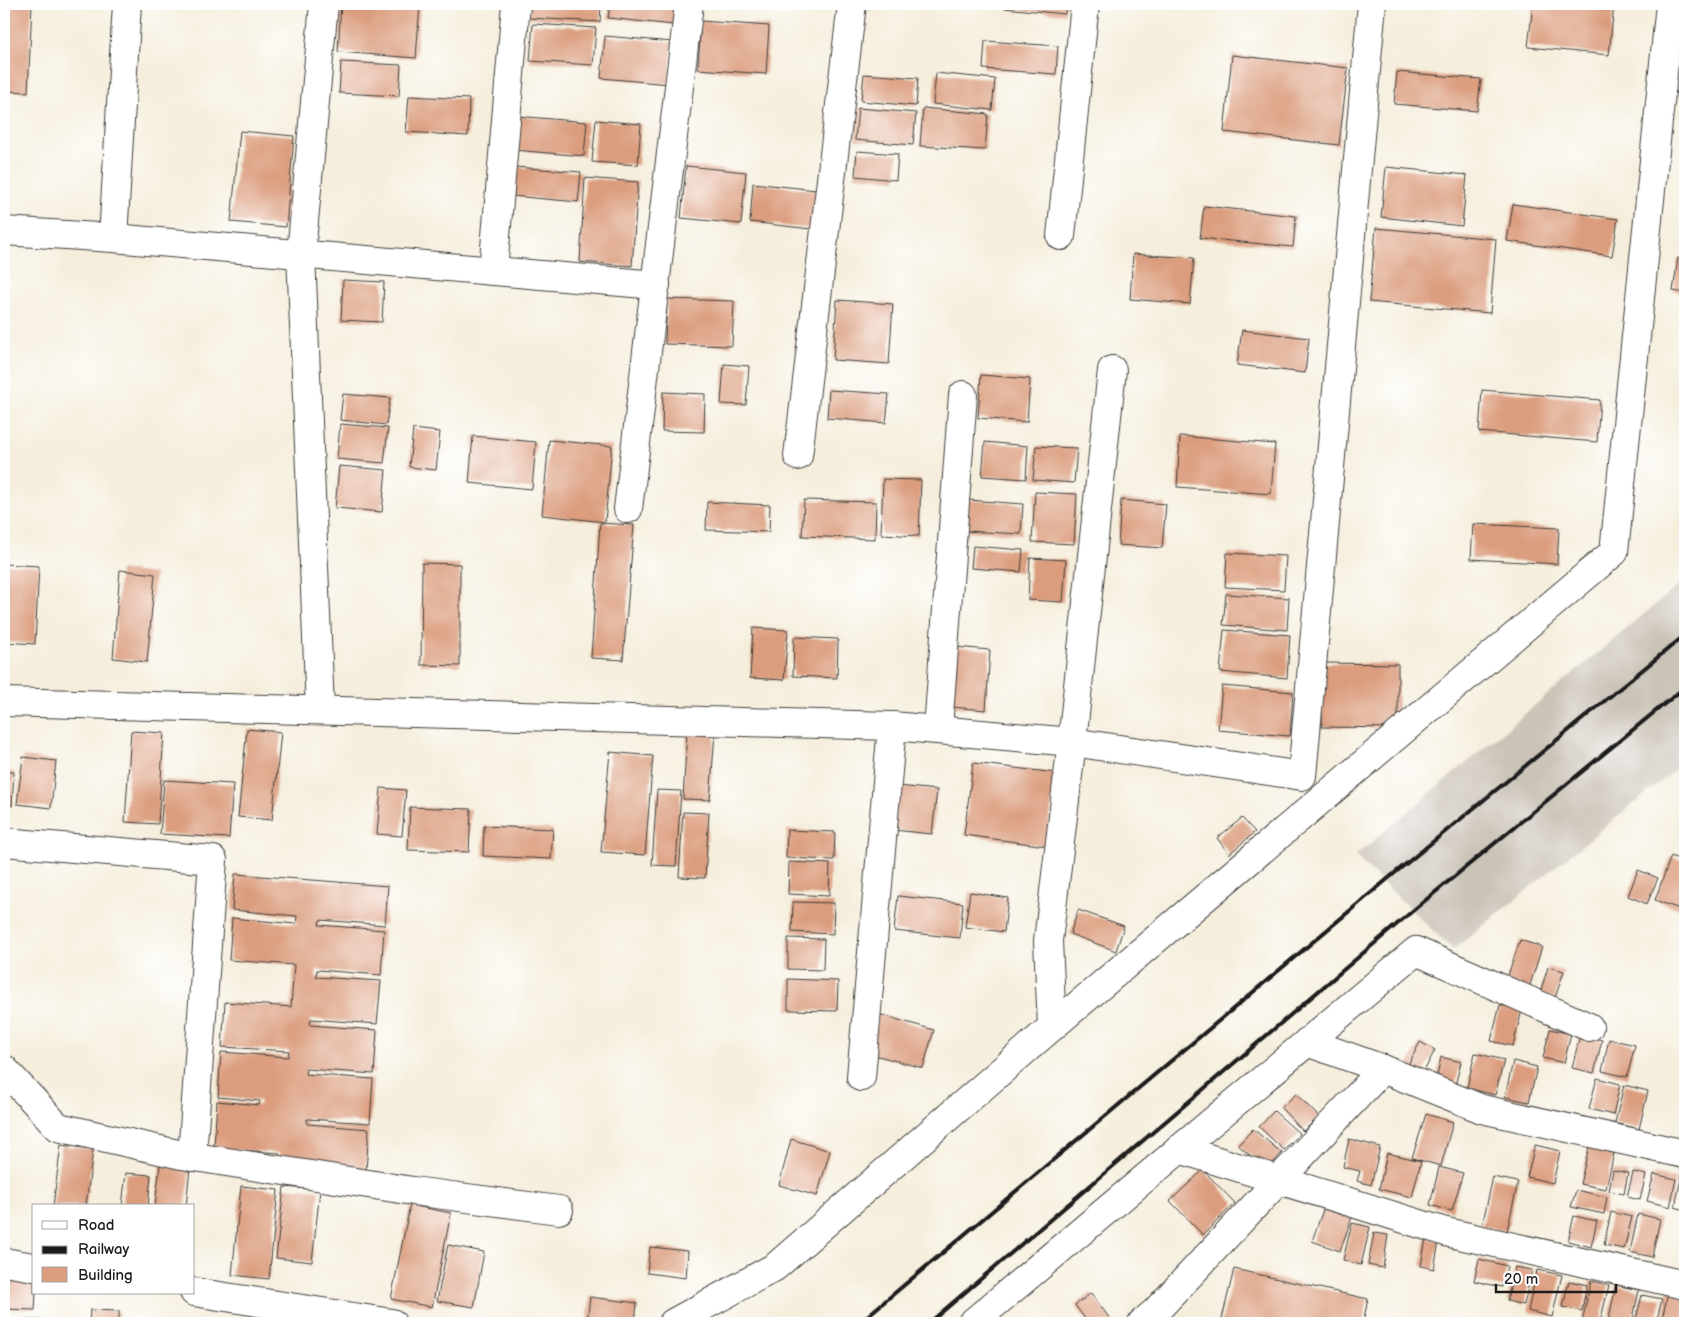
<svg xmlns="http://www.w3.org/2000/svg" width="1689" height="1327" font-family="'Balsamiq Sans',sans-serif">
  <rect width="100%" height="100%" fill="#fff"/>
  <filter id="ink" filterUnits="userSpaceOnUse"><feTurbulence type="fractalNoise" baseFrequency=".02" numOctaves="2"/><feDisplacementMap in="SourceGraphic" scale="10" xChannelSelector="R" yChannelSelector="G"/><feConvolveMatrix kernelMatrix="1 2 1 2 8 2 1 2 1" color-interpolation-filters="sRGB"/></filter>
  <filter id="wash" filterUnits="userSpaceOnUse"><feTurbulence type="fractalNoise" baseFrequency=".0096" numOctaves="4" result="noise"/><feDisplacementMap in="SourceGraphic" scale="20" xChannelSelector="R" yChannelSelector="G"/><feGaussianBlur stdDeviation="1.12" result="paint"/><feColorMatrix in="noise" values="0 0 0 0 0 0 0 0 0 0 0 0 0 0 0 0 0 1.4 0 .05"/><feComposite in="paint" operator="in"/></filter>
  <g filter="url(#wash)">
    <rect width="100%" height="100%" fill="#f5eedc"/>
    <!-- industrial -->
    <path fill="#cbc3b8" d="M1685 580V762L1453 950 1355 856Z"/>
    <g id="blocks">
      <!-- building -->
      <g fill="#db9d7e">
        <path d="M4 4H32L28 92 4 91Z"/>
        <path d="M341 4H420L416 58 338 52Z"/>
        <path d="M530 4H601L600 22 529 18Z"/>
        <path d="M610 4H676L674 25 608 18Z"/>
        <path d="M1004 4H1066L1065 14 1004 8Z"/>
        <path d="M1533 4 1614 5 1609 55 1528 47Z"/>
        <path d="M701 21 769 26 766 74 698 69Z"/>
        <path d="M533 24 596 28 593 65 530 61Z"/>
        <path d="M605 36 673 42 669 84 601 78Z"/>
        <path d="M985 41 1058 46 1056 74 983 69Z"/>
        <path d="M1232 55 1348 68 1339 145 1224 132Z"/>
        <path d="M341 62 401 65 399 96 339 93Z"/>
        <path d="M1397 72 1481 79 1477 111 1394 104Z"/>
        <path d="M936 73 995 79 992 110 933 104Z"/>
        <path d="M864 74 918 78 916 106 861 101Z"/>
        <path d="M409 96 469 99 468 136 406 132Z"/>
        <path d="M858 108 916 113 913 145 855 140Z"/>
        <path d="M923 108 988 114 985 150 920 146Z"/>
        <path d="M516 116 587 122 584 156 513 150Z"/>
        <path d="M596 120 641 124 638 165 592 162Z"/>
        <path d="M240 131 294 136 286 227 231 222Z"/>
        <path d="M857 151 898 154 896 180 855 176Z"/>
        <path d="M686 166 746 172 741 224 681 218Z"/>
        <path d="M515 167 581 172 578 202 512 196Z"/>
        <path d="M1386 167 1467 175 1462 226 1381 217Z"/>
        <path d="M585 178 638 182 632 266 580 262Z"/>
        <path d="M753 183 816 190 811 229 750 222Z"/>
        <path d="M1513 204 1618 219 1612 256 1507 241Z"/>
        <path d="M1204 206 1296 216 1293 247 1200 238Z"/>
        <path d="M1376 228 1496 239 1490 313 1369 302Z"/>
        <path d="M1133 254 1194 258 1190 304 1130 299Z"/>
        <path d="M1678 258 1685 259V293L1673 291Z"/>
        <path d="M343 280 384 282 382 322 341 320Z"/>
        <path d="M667 299 734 301 732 346 665 344Z"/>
        <path d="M837 300 893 304 889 364 833 360Z"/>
        <path d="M1242 330 1309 338 1305 373 1237 365Z"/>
        <path d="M724 364 749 366 746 405 721 404Z"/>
        <path d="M981 375 1030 379 1027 422 978 418Z"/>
        <path d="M829 390 889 394 886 423 827 418Z"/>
        <path d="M1482 390 1600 400 1597 442 1479 432Z"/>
        <path d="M663 392 705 394 704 432 662 431Z"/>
        <path d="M343 394 390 398 386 425 340 420Z"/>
        <path d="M340 424 388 428 384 463 337 459Z"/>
        <path d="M413 429 440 432 436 470 409 467Z"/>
        <path d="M473 436 536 442 532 489 469 483Z"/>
        <path d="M1180 436 1275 444 1271 494 1177 487Z"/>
        <path d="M549 440 612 446 605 522 542 515Z"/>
        <path d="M985 442 1028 446 1026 479 982 476Z"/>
        <path d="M1036 446 1077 448 1074 483 1033 480Z"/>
        <path d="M339 466 386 470 382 512 335 508Z"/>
        <path d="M883 479 921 480 919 536 881 534Z"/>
        <path d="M1035 492 1077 494 1074 544 1032 542Z"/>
        <path d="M804 500 876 502 875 539 802 536Z"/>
        <path d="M968 500 1023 504 1021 534 966 531Z"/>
        <path d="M1121 500 1166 504 1162 548 1118 545Z"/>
        <path d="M707 502 770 505 769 532 706 530Z"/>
        <path d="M600 523 634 525 623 660 591 658Z"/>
        <path d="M1473 524 1559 528 1557 564 1471 559Z"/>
        <path d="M973 546 1023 550 1021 572 971 568Z"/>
        <path d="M1227 553 1286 556 1284 590 1225 587Z"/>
        <path d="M1030 558 1066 560 1063 602 1028 600Z"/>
        <path d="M422 563 460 564V666L421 665Z"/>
        <path d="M4 564 39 566 35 644 4 642Z"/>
        <path d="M120 570 155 574 147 662 113 658Z"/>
        <path d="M1226 594 1289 598 1287 630 1223 625Z"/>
        <path d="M753 628 788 630 784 680 750 678Z"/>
        <path d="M1224 630 1290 635 1287 678 1220 672Z"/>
        <path d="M794 637 838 639 837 678 793 676Z"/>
        <path d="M955 647 990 650 986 710 951 707Z"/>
        <path d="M1323 663 1398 664V728L1322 727Z"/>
        <path d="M1222 686 1293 692 1290 736 1218 730Z"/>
        <path d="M247 729 281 732 272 820 238 817Z"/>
        <path d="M131 731 164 733 158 824 125 822Z"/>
        <path d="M687 731 715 732 710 800 683 799Z"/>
        <path d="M610 752 653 756 645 855 601 852Z"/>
        <path d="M23 757 56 761 51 808 17 804Z"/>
        <path d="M973 763 1056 773 1046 846 964 835Z"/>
        <path d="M4 772H14L12 806 4 805Z"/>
        <path d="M164 780 233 784 229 838 160 834Z"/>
        <path d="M898 786 937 790 932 834 893 830Z"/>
        <path d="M381 788 406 790 402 836 377 834Z"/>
        <path d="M657 790 681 791 676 866 652 865Z"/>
        <path d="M410 807 471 809 469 852 408 850Z"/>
        <path d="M683 812 709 813 705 878 679 877Z"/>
        <path d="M1242 818 1255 832 1229 854 1217 838Z"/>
        <path d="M484 826 553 829 551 859 483 856Z"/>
        <path d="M787 830 835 832 834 860 786 858Z"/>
        <path d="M1671 856 1685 862V911L1655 900Z"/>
        <path d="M789 862 830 864 829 896 788 894Z"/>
        <path d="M1638 870 1658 878 1647 904 1628 896Z"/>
        <path d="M235 874 388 886 385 925 320 920 319 925 384 930 381 975 317 970 316 977 381 981 377 1024 311 1019 310 1025 377 1030 374 1074 306 1069 305 1074 373 1079 370 1123 307 1119V1124L369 1129 366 1171 278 1165 279 1153 214 1148 217 1101 259 1105 260 1101 218 1097 221 1052 288 1057 289 1051 222 1047 225 1002 291 1007 294 965 229 960 232 918 296 924 297 916 232 910Z"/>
        <path d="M970 892 1008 898 1004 932 965 927Z"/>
        <path d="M898 896 963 903 960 938 894 931Z"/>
        <path d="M793 902 834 903 833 934 792 932Z"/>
        <path d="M1078 910 1124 926 1116 951 1070 934Z"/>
        <path d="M788 938 824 939 823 970 788 969Z"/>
        <path d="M1520 940 1542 947 1529 988 1506 981Z"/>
        <path d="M1548 967 1564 971 1555 998 1540 993Z"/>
        <path d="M788 979 838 981 837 1011 788 1010Z"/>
        <path d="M1500 1005 1522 1010 1513 1046 1491 1041Z"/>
        <path d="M878 1014 934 1030 923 1068 867 1053Z"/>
        <path d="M1550 1029 1571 1034 1564 1063 1543 1058Z"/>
        <path d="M1580 1035 1602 1040 1594 1073 1572 1068Z"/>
        <path d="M1609 1039 1635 1045 1627 1077 1602 1071Z"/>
        <path d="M1420 1042 1435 1050 1420 1079 1405 1071Z"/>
        <path d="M1475 1053 1504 1060 1495 1095 1467 1088Z"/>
        <path d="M1441 1057 1461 1062 1454 1090 1435 1085Z"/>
        <path d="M1513 1061 1537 1067 1529 1102 1505 1097Z"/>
        <path d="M1597 1078 1620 1084 1613 1115 1589 1109Z"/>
        <path d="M1624 1085 1648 1091 1639 1129 1615 1123Z"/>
        <path d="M1296 1094 1319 1117 1303 1131 1281 1108Z"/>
        <path d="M1274 1111 1300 1134 1284 1150 1259 1127Z"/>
        <path d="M1426 1114 1453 1122 1441 1166 1412 1158Z"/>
        <path d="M1253 1129 1282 1153 1267 1170 1238 1145Z"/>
        <path d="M791 1139 830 1151 817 1196 779 1185Z"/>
        <path d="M1349 1139 1380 1147 1371 1185 1357 1181 1360 1171 1343 1167Z"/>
        <path d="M61 1145 93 1149 86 1206H53Z"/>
        <path d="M1535 1145 1560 1151 1553 1183 1527 1177Z"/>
        <path d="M1589 1147 1614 1153 1606 1189 1580 1184Z"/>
        <path d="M1387 1153 1421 1161 1412 1197 1379 1189Z"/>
        <path d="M160 1165 190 1168 186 1206H155Z"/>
        <path d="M1439 1167 1463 1173 1452 1211 1430 1205Z"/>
        <path d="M1203 1170 1235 1203 1203 1235 1170 1201Z"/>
        <path d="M1613 1170 1628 1173 1624 1194 1609 1191Z"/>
        <path d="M1633 1172 1646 1175 1640 1200 1627 1197Z"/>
        <path d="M126 1173 151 1175 148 1206H122Z"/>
        <path d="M1654 1174 1676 1179 1670 1207 1647 1201Z"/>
        <path d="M1682 1174 1685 1175V1210L1675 1207Z"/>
        <path d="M1493 1177 1518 1182 1507 1231 1482 1226Z"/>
        <path d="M241 1186 278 1190 269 1279 232 1275Z"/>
        <path d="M284 1187 320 1190 312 1262 276 1258Z"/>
        <path d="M1576 1190 1607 1197 1604 1214 1571 1207Z"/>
        <path d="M410 1205 451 1213 432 1307 391 1299Z"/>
        <path d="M1324 1207 1352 1217 1340 1251 1312 1241Z"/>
        <path d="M1611 1212 1632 1217 1624 1249 1604 1245Z"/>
        <path d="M1638 1214 1660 1219 1652 1257 1630 1252Z"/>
        <path d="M1574 1216 1597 1221 1591 1247 1568 1241Z"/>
        <path d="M1352 1223 1370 1227 1361 1265 1343 1260Z"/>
        <path d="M1374 1233 1388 1235 1383 1268 1368 1265Z"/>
        <path d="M1426 1238 1439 1241 1434 1269 1421 1266Z"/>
        <path d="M448 1245 484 1252 474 1307 437 1301Z"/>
        <path d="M650 1247 688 1251 686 1278 647 1273Z"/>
        <path d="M1479 1259 1507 1266 1502 1287 1474 1281Z"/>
        <path d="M1515 1267 1532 1270 1524 1305 1507 1301Z"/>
        <path d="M1234 1269 1368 1299 1363 1323H1221Z"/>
        <path d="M1537 1270 1562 1275 1552 1317 1528 1311Z"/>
        <path d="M4 1277 34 1278V1293H36L35 1310 4 1309Z"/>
        <path d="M1569 1281 1587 1285 1582 1311 1563 1307Z"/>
        <path d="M1591 1281 1609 1285 1600 1323 1582 1322Z"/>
        <path d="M1616 1285 1639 1290 1632 1323H1608Z"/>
        <path d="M1669 1289 1685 1292V1323H1661Z"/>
        <path d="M1091 1293 1113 1323H1088L1075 1305Z"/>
        <path d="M1642 1295 1662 1299 1656 1323H1635Z"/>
        <path d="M590 1297 637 1303 635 1323H587Z"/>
        <path d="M90 1310 119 1311V1323H89Z"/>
        <rect x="4" y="1320" width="37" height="3"/>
      </g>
    </g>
  </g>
  <g filter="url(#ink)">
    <use href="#blocks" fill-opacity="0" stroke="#3d3c39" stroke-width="1"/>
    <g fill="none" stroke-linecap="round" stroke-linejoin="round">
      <!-- minor casing -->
      <g stroke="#3d3c39" stroke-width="30">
        <g id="minor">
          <path d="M4 231 113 238 656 285"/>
          <path d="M1061 236 1085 4"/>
          <path d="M113 238 127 4"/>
          <path d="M493 271 516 4"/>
          <path d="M798 456 852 4"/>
          <path d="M628 509 689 4"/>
          <path d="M4 702 892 726 1072 742 1302 776 1372 4"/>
          <path d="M320 710 301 254 324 4"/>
          <path d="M938 729 963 395"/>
          <path d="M4 842 213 860 192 1157"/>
          <path d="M1052 1027 1614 552 1670 4"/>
          <path d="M1307 1042 1383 1069 1482 1109 1685 1154"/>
          <path d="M4 1069 58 1127 182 1155 413 1191 559 1210"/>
          <path d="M861 1077 892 726"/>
          <path d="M1179 1149 1446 1232 1685 1285"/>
          <path d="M4 1262 34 1267"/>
          <path d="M194 1292 392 1323"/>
          <path d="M673 1323 775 1267 1052 1027 1048 941 1072 742 1112 370"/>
          <path d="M972 1323 1416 951 1589 1027"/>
          <path d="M1142 1323 1155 1312 1383 1069"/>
        </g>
      </g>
      <!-- minor -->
      <use href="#minor" stroke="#fff" stroke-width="28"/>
      <!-- rail -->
      <g stroke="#1c1c1c" stroke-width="4">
        <path d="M859 1323 1396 872 1685 635"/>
        <path d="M929 1323 1416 908 1685 687"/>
      </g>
    </g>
  </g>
  <!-- margin -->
  <rect width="1689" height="1327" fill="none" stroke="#fff" stroke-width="20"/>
  <!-- legend -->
  <rect x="32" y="1204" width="162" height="90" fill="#ffffff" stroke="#a4a4a4"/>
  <rect x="42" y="1221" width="25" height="8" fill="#ffffff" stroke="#a4a4a4"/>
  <text x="78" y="1230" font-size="15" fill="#1c1c1c">Road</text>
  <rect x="42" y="1246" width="25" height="8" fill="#1c1c1c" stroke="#a4a4a4"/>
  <text x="78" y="1254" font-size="15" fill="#1c1c1c">Railway</text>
  <rect x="42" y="1267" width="25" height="15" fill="#db9d7e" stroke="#a4a4a4"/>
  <text x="78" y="1280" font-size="15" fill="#1c1c1c">Building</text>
  <!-- scale -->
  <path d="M1496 1284v8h120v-8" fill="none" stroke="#1c1c1c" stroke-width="2.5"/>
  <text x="1504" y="1284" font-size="15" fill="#1c1c1c" stroke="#ffffff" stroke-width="4" paint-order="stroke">20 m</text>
</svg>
